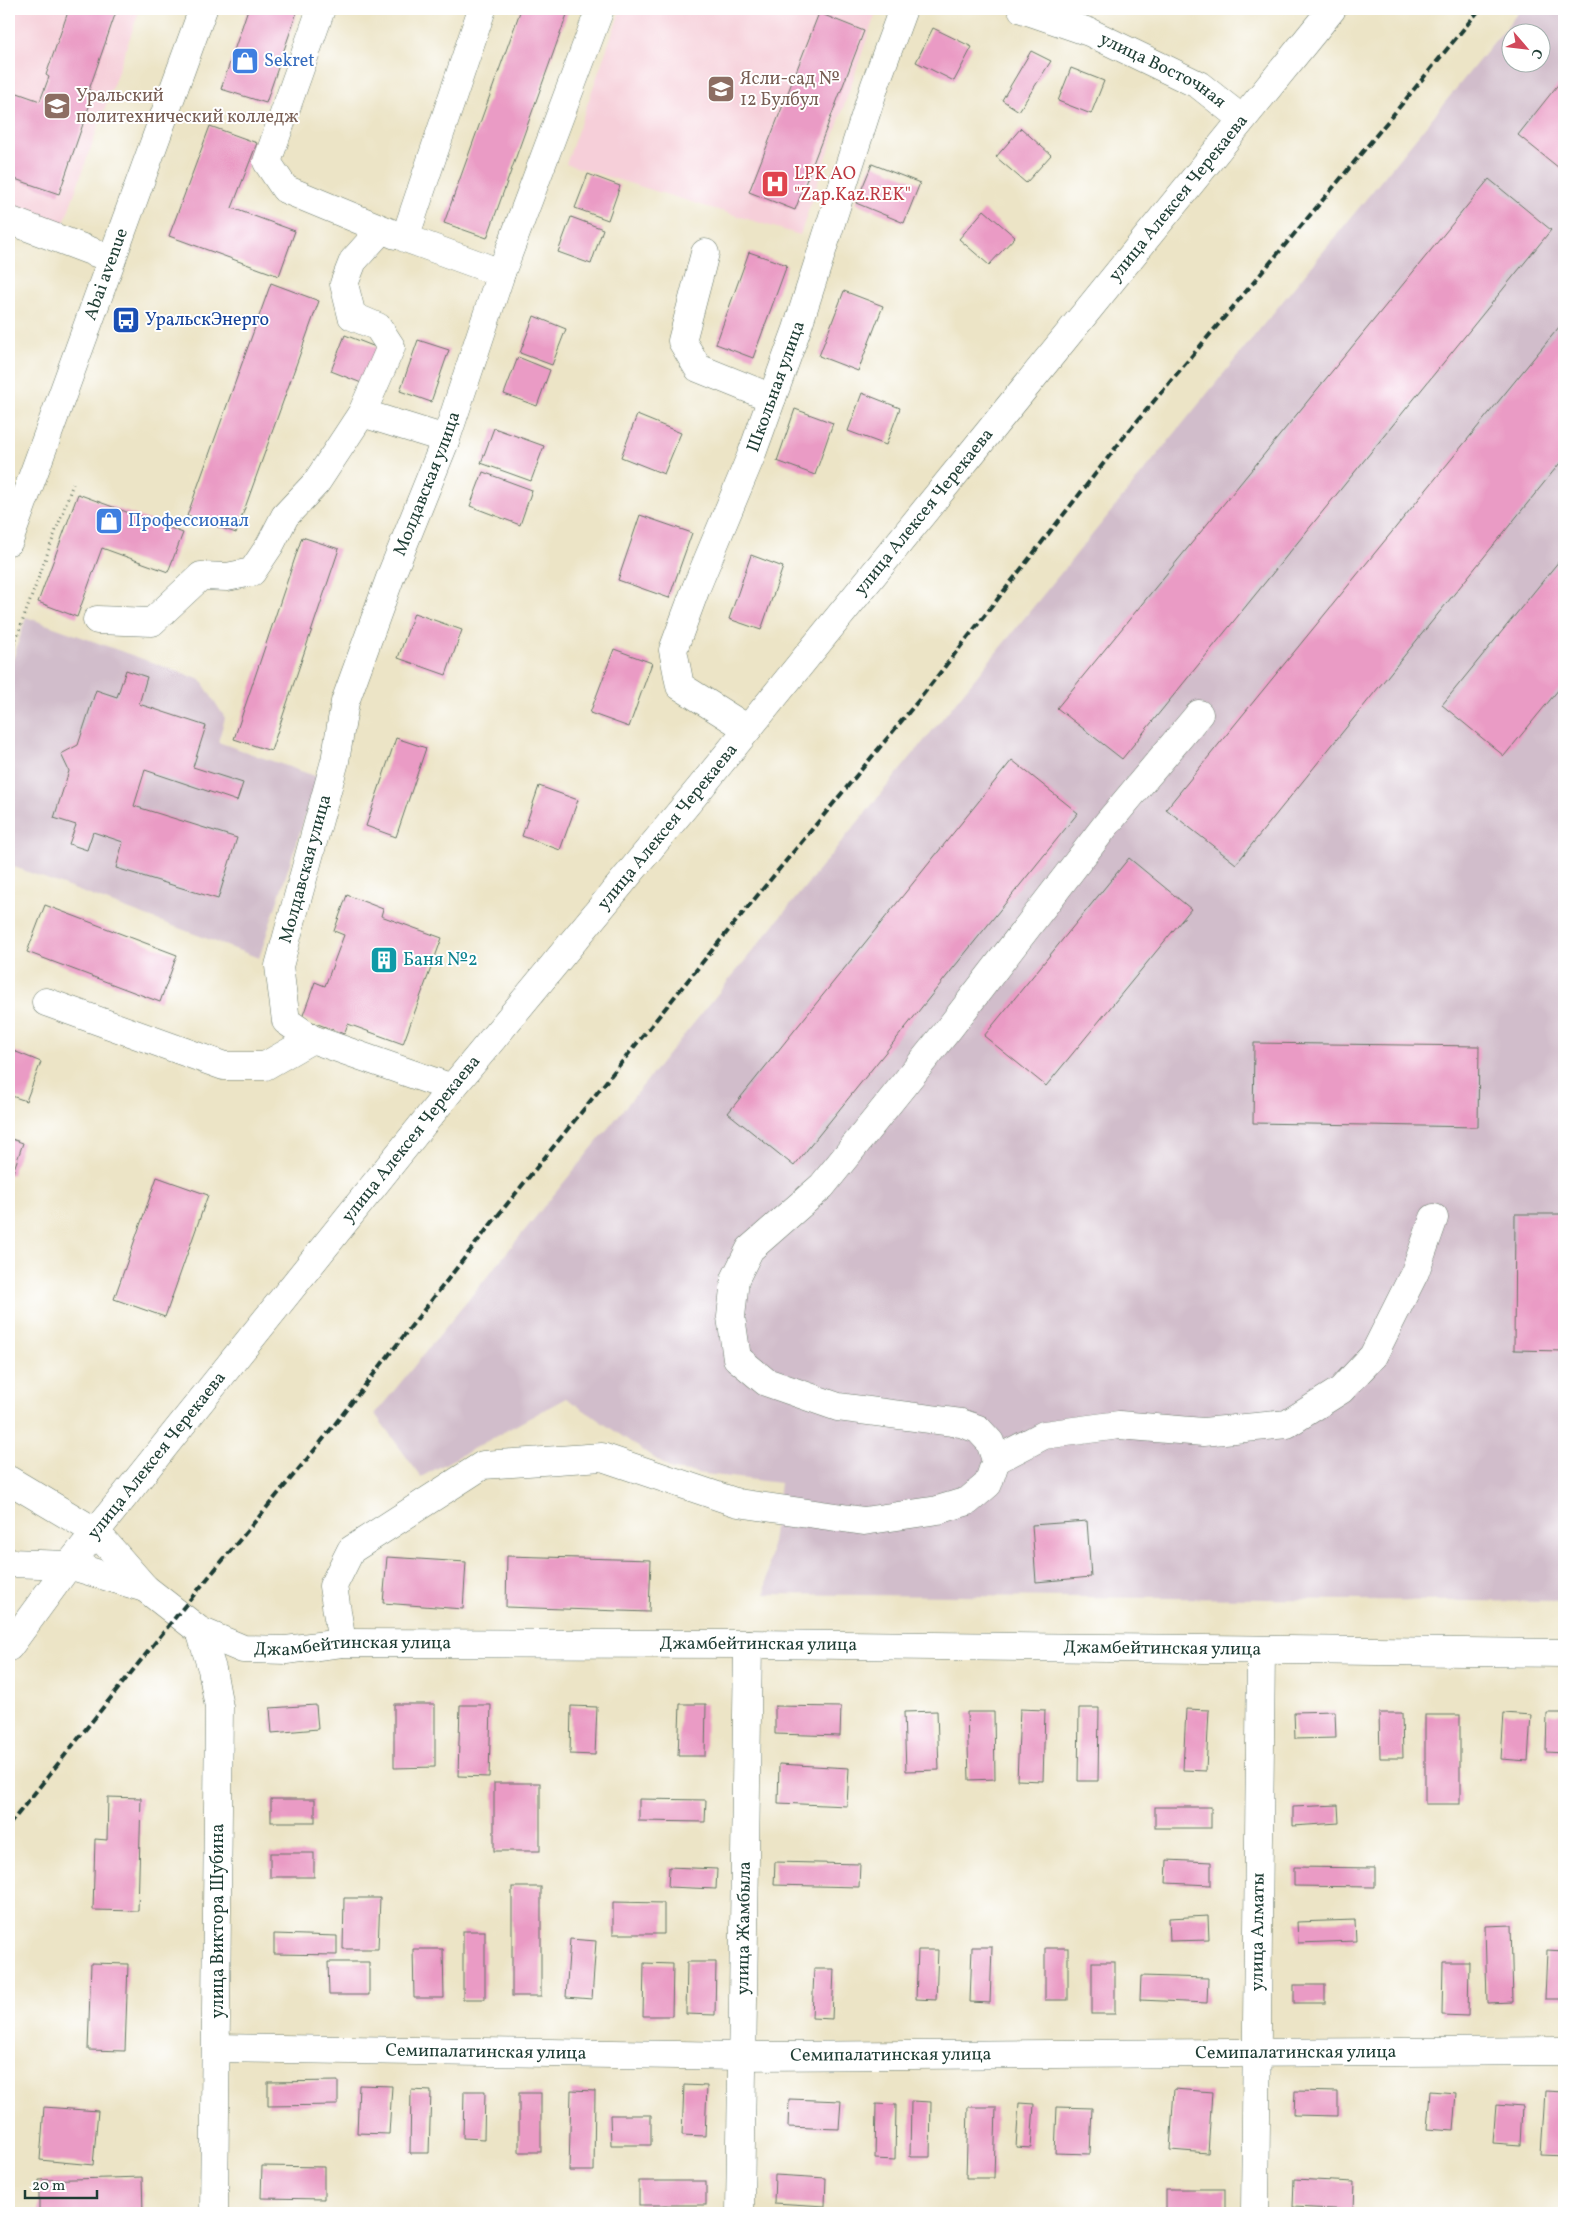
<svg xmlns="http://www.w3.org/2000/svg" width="1573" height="2222" font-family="Vollkorn,serif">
  <rect width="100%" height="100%" fill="#fff"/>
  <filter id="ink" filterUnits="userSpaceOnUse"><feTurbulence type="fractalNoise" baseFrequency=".02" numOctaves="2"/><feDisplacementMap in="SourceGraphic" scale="10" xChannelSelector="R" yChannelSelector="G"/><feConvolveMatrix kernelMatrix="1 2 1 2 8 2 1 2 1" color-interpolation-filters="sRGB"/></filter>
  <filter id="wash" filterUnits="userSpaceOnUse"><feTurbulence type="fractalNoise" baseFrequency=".0096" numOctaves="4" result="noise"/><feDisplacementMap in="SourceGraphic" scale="20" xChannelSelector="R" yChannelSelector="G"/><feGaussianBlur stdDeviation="1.12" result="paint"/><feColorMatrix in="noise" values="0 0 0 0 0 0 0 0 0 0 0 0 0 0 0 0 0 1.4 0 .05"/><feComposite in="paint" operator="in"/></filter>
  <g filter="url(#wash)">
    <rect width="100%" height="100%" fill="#ece4c6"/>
    <!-- built -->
    <g fill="#f6cfd9">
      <path d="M9 9H140L63 226 9 204Z"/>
      <path d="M621 9H858L875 15 800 235 566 164Z"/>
    </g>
    <!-- industrial -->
    <g fill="#d1bdcb" fill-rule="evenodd">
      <path d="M1521 9H1564V1602L765 1594 780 1483 672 1470 566 1398 421 1477 375 1414ZM1510 32H1540V62H1510Z"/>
      <path d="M26 617 201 680 225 718 218 742 318 777 259 958 9 865V673Z"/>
    </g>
    <g id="blocks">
      <!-- building -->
      <g fill="#ea9bc5">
        <path d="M69 9H117L89 90 94 92 59 194 9 177V90L40 101 49 77 46 75Z"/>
        <path d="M248 9H298L266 103 221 89Z"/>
        <path d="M521 9H569L487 238 444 223Z"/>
        <path d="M819 13 864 31 795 210 749 192Z"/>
        <path d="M933 28 972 47 954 81 916 62Z"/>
        <path d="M1031 51 1051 61 1019 111 1002 100Z"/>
        <path d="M1071 68 1104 81 1091 114 1058 101Z"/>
        <path d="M1564 77V172L1518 135Z"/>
        <path d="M210 126 257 143 232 208 295 231 279 276 169 236Z"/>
        <path d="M1021 128 1051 155 1026 183 996 157Z"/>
        <path d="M872 164 920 183 904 223 856 203Z"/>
        <path d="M588 174 620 186 608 220 575 208Z"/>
        <path d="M1489 179 1551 230 1122 759 1057 708Z"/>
        <path d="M984 210 1015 237 989 265 959 239Z"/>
        <path d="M571 217 603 229 591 264 558 252Z"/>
        <path d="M749 252 787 265 753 358 716 344Z"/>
        <path d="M271 283 319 301 236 533 187 516Z"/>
        <path d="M844 291 883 306 858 371 819 356Z"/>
        <path d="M534 316 566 329 552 365 520 353Z"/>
        <path d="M1564 321V458L1236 864 1166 809Z"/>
        <path d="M345 335 378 348 364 384 331 371Z"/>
        <path d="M418 340 449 350 431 402 400 391Z"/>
        <path d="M518 357 550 370 537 406 504 394Z"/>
        <path d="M862 393 900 408 886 445 848 431Z"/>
        <path d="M795 409 833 423 815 475 777 461Z"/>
        <path d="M637 415 681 433 664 474 621 457Z"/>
        <path d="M494 428 544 446 531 481 481 463Z"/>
        <path d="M483 472 532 490 520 525 470 506Z"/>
        <path d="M78 494 183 533 168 572 102 548 77 617 38 602Z"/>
        <path d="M640 515 692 533 669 598 618 580Z"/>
        <path d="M302 537 339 549 271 751 234 739Z"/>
        <path d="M751 555 783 567 761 630 729 619Z"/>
        <path d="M1564 555V683L1504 756 1442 705Z"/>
        <path d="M414 613 462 630 446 675 398 658Z"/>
        <path d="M614 649 652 663 629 727 590 713Z"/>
        <path d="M126 670 147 677 139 704 206 726 193 767 243 783 237 801 145 770 134 806 237 838 218 899 116 868 123 842 93 832 87 850 69 844 76 825 54 818 69 771 61 754 78 745 96 690 117 697Z"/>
        <path d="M396 738 426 748 396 837 366 826Z"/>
        <path d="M1012 760 1078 813 794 1166 728 1113Z"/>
        <path d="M539 786 578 800 560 850 522 836Z"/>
        <path d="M1129 858 1191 909 1046 1086 984 1036Z"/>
        <path d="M347 895 383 909 381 916 442 938 403 1044 348 1024 344 1034 302 1018 315 982 325 986 344 935 334 931Z"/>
        <path d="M45 905 177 955 160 1002 27 952Z"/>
        <path d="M1254 1043 1479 1046 1478 1127 1253 1123Z"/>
        <path d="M9 1049 41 1062 26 1101 9 1095Z"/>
        <path d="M9 1138 23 1143 12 1175 9 1174Z"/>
        <path d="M157 1177 208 1195 165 1317 114 1299Z"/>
        <path d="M1515 1214H1564V1351L1514 1350Z"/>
        <path d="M1087 1521 1091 1577 1036 1582 1032 1525Z"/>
        <path d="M507 1556 651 1560 649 1612 506 1607Z"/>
        <path d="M387 1557 466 1562 463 1609 383 1603Z"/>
        <path d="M394 1704H435V1767L394 1768Z"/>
        <path d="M680 1704H706L705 1756H678Z"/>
        <path d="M316 1705 318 1729 272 1733 270 1708Z"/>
        <path d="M460 1705H491L489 1777 458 1776Z"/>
        <path d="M571 1706 597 1707 595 1755 570 1754Z"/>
        <path d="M775 1706 841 1707 840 1736 775 1734Z"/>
        <path d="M1079 1708H1099L1098 1781H1078Z"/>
        <path d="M1020 1709 1045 1710 1043 1781 1017 1780Z"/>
        <path d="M1186 1709 1209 1710 1206 1771 1183 1770Z"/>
        <path d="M937 1711 939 1770 906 1771 904 1712Z"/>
        <path d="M1335 1711 1336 1738 1295 1739 1294 1712Z"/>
        <path d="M967 1712H994L995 1779 969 1780Z"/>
        <path d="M1379 1713H1402L1403 1758H1380Z"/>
        <path d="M1504 1713 1531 1715 1528 1761 1501 1759Z"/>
        <path d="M1547 1713H1564V1753L1546 1752Z"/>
        <rect x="1425" y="1715" width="35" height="89"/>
        <path d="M779 1764 849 1768 847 1806 778 1803Z"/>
        <rect x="494" y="1783" width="46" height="68"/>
        <path d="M108 1797 141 1798 138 1911 93 1910 95 1839 107 1840Z"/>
        <rect x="271" y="1799" width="44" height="23"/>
        <path d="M639 1799 706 1800 705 1822 639 1821Z"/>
        <path d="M1338 1805 1339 1823 1293 1826V1807Z"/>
        <rect x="1155" y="1807" width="56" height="21"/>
        <rect x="270" y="1853" width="44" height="24"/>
        <path d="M1167 1860 1211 1862V1885L1166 1883Z"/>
        <path d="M775 1862 860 1864 859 1887 774 1885Z"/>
        <path d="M669 1867 717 1869 716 1889 668 1887Z"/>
        <path d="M1294 1867 1375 1868V1887L1294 1886Z"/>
        <rect x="512" y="1887" width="29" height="109"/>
        <path d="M344 1898H380L378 1949H343Z"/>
        <path d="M613 1902 664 1903V1934H613Z"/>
        <path d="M1208 1916 1209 1940 1170 1941 1169 1918Z"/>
        <path d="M1355 1920 1356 1941 1298 1943 1297 1922Z"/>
        <path d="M1511 1925 1513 2002 1487 2003 1485 1926Z"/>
        <rect x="463" y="1931" width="22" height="68"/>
        <path d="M274 1934 337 1936V1955L274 1954Z"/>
        <path d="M570 1939 596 1941 592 1999 566 1997Z"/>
        <path d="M972 1947H992L990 2003 970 2002Z"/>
        <rect x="1045" y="1948" width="23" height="52"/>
        <path d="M413 1949H443L444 1998H414Z"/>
        <path d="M918 1950H938L936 2000 916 1999Z"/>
        <path d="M1547 1950 1564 1951V1999H1545Z"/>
        <path d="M328 1962H369V1995H329Z"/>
        <path d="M687 1962H716L715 2015 686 2014Z"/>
        <rect x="1092" y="1962" width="23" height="52"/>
        <path d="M1443 1962H1469L1468 2016 1442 2015Z"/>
        <path d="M91 1963 128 1964 125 2051 88 2050Z"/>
        <path d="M644 1963 673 1964 672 2016H643Z"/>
        <path d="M814 1969H834L832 2019 812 2018Z"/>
        <path d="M1141 1976 1208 1978 1207 2003 1140 2000Z"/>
        <rect x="1294" y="1985" width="31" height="18"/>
        <path d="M338 2081V2105L268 2106V2082Z"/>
        <path d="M359 2085 392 2086 389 2134 357 2133Z"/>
        <path d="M684 2085 707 2086 705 2136 682 2135Z"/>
        <path d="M1174 2089 1212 2092 1208 2153 1170 2150Z"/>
        <path d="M411 2090 431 2091 429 2153H410Z"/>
        <path d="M571 2090 595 2091 594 2171H569Z"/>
        <path d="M464 2091H485L484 2139 463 2138Z"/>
        <path d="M1295 2091 1338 2092V2116L1294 2115Z"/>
        <path d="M1430 2091 1456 2093 1453 2131 1427 2129Z"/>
        <path d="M1545 2091 1564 2092V2156L1541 2155Z"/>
        <rect x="519" y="2093" width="22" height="59"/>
        <path d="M789 2099 841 2101 839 2129 788 2127Z"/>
        <path d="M911 2101 931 2102 930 2157H910Z"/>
        <path d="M1019 2103 1034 2104 1031 2148 1016 2147Z"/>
        <path d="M876 2104 896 2105 895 2160 875 2159Z"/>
        <path d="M1496 2105 1522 2107 1520 2145 1493 2143Z"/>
        <path d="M44 2107 98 2111 93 2165 40 2160Z"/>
        <path d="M968 2107H996L994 2178H966Z"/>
        <path d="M1057 2107 1092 2108 1090 2154 1055 2153Z"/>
        <path d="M610 2115H651V2145H611Z"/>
        <path d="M262 2166 324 2167V2199L261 2198Z"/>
        <path d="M775 2175 826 2178 825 2206 774 2203Z"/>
        <path d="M142 2177 143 2213H39V2180Z"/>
        <path d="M1294 2179 1354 2182 1353 2210 1293 2207Z"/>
        <rect x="639" y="2181" width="67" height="24"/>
        <rect x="1166" y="2189" width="59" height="23"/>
      </g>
    </g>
  </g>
  <g filter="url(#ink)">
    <use href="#blocks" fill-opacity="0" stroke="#677767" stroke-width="1"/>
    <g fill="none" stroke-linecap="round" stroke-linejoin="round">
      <!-- minor casing -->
      <g stroke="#677767" stroke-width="29">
        <g id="minor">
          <path d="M321 9 267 162 285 189 396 235"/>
          <path d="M482 9 405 238 501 273"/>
          <path id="s1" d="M1022 9 1089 32 1199 85 1242 119"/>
          <path d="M9 220 112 259"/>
          <path d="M705 253 682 341 698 368 772 398"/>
          <path d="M362 413 446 439"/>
          <path d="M97 620 152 622 201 576 227 577 252 572 270 545 285 516 316 483 362 413 391 347 378 327 352 316 344 284 353 261 381 230"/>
          <path id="s2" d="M748 729 680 686 673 650 696 588 751 456 797 329 875 85 903 9"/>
          <path d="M46 1002 224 1066H265L312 1039"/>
          <path id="s3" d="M452 1088 312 1039 286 1021 279 966 335 761 345 702 390 578 446 439 501 273 600 9"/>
          <path d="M996 1460 1044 1435 1119 1425 1203 1432 1287 1424 1341 1390 1373 1356 1415 1272 1434 1218"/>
          <path id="s4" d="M9 1480 96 1532 145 1588 200 1631 243 1649 286 1650 342 1643 748 1644 1564 1653"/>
          <path d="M9 1563 69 1565 145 1588"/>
          <path d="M200 1631 212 1669 219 1707 214 2213"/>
          <path d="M342 1643 333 1586 351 1550 483 1465 602 1457 738 1503 864 1521 938 1510 968 1501 988 1484 996 1460 990 1442 978 1429 961 1423 838 1407 766 1382 737 1358 731 1317 735 1279 750 1249 822 1186 951 1026 1106 825 1199 714"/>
          <path id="s5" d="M9 1647 69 1565 452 1088 700 788 1332 9"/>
          <path id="s6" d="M217 2048 741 2056 1564 2051"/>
          <path id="s7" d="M740 2213 748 1644"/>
          <path id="s8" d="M1255 2213 1261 1650"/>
        </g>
      </g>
      <!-- major casing -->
      <g stroke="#677767" stroke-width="29">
        <g id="major">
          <path id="s9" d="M9 541 203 9"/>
        </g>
      </g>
      <!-- path -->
      <path stroke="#677767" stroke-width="3" stroke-dasharray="1 4" stroke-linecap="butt" d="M9 658 73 484"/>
      <!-- minor -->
      <use href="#minor" stroke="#fff" stroke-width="28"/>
      <!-- major -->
      <use href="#major" stroke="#fff" stroke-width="28"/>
      <!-- rail -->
      <path stroke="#1f3d34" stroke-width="4" stroke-dasharray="8 4" stroke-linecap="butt" d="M9 1825 178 1614 317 1447 491 1224 714 948 918 701 1128 432 1332 189 1480 9"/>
    </g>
  </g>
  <!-- icons -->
  <defs>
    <g id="shop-square" transform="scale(1.4375)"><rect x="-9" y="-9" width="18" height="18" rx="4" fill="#3f7fe0" stroke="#fff"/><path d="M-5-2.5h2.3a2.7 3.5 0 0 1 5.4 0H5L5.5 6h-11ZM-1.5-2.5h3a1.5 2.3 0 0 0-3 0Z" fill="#fff"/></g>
    <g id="school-square" transform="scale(1.4375)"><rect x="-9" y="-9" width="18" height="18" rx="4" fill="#8d6e63" stroke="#fff"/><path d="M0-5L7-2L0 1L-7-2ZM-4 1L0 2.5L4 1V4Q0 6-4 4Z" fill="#fff"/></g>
    <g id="university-square" transform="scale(1.4375)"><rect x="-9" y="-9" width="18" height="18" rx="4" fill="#8d6e63" stroke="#fff"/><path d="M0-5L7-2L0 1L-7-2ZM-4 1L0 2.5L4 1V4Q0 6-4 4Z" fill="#fff"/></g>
    <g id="hospital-square" transform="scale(1.4375)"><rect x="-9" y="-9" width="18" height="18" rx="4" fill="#e0444e" stroke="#fff"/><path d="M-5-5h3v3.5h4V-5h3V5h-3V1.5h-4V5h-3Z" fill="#fff"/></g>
    <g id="bus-square" transform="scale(1.4375)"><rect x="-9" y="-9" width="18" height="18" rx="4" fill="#1a4fb4" stroke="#fff"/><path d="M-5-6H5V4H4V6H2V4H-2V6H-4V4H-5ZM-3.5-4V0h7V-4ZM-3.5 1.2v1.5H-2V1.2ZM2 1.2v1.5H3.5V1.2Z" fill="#fff"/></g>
    <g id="building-square" transform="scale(1.4375)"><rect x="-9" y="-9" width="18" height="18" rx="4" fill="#0f9aa8" stroke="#fff"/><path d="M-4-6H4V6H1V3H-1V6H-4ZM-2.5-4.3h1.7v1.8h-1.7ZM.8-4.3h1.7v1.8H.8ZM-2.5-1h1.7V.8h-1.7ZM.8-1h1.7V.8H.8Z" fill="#fff"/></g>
  </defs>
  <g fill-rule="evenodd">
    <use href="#shop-square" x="245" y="61"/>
    <use href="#school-square" x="721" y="89"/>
    <use href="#university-square" x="57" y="106"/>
    <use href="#hospital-square" x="775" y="184"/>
    <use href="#bus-square" x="126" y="320"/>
    <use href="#shop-square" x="109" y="521"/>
    <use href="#building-square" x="384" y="960"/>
  </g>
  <g text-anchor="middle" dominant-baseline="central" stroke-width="4" stroke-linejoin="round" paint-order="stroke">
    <!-- shop labels -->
    <g font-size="18" fill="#366cbe" stroke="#fff" text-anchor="start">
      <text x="264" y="61">Sekret</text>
      <text x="128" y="521">Профессионал</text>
    </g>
    <!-- street labels -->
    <g font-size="18" fill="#1f3d34" stroke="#fff">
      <text stroke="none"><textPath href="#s1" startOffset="154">улица Восточная</textPath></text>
      <text stroke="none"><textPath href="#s5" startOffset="1862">улица Алексея Черекаева</textPath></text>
      <text stroke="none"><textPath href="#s9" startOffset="284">Abai avenue</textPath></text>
      <text stroke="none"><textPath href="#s2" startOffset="400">Школьная улица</textPath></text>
      <text stroke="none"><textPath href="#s3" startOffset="741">Молдавская улица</textPath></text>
      <text stroke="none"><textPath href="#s5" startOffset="1458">улица Алексея Черекаева</textPath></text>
      <text stroke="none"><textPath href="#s5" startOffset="1052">улица Алексея Черекаева</textPath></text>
      <text stroke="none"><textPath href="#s3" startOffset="336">Молдавская улица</textPath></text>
      <text stroke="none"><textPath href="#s5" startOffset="648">улица Алексея Черекаева</textPath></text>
      <text stroke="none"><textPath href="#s5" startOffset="242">улица Алексея Черекаева</textPath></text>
      <text stroke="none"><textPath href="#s4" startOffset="808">Джамбейтинская улица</textPath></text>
      <text stroke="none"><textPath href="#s4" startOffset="402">Джамбейтинская улица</textPath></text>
      <text stroke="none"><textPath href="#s4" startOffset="1212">Джамбейтинская улица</textPath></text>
      <text transform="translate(218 1921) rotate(-90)">улица Виктора Шубина</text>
      <text stroke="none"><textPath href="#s7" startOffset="285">улица Жамбыла</textPath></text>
      <text stroke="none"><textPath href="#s8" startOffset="281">улица Алматы</textPath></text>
      <text stroke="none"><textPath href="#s6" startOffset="269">Семипалатинская улица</textPath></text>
      <text stroke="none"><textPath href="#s6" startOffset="1079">Семипалатинская улица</textPath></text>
      <text stroke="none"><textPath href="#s6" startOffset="674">Семипалатинская улица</textPath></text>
    </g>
    <!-- education labels -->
    <g font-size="18" fill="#785e54" stroke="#fff" text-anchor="start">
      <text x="740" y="79">Ясли-сад №<tspan x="740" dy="21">12 Булбул</tspan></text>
      <text x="76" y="96">Уральский<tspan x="76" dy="21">политехнический колледж</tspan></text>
    </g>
    <!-- health labels -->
    <g font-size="18" fill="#be3a42" stroke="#fff" text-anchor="start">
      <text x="794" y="174">LPK AO<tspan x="794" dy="21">"Zap.Kaz.REK"</tspan></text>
    </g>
    <!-- transit labels -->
    <g font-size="18" fill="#164399" stroke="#fff" text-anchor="start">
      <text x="145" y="320">УральскЭнерго</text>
    </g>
    <!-- culture labels -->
    <g font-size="18" fill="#0d838f" stroke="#fff" text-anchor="start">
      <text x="403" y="960">Баня №2</text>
    </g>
  </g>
  <!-- margin -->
  <rect width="1573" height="2222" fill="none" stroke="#fff" stroke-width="30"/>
  <!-- north arrow -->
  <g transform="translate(1526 48) rotate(118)"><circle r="24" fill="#ffffff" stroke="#a5b1ae"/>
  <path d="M0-4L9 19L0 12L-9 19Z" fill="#d1495b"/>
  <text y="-8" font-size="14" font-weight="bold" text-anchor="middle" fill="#1f3d34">С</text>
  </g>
  <!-- scale -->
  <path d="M25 2190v8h72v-8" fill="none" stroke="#1f3d34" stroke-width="2.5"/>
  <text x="32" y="2190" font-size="15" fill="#1f3d34" stroke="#ffffff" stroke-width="4" paint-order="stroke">20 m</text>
</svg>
